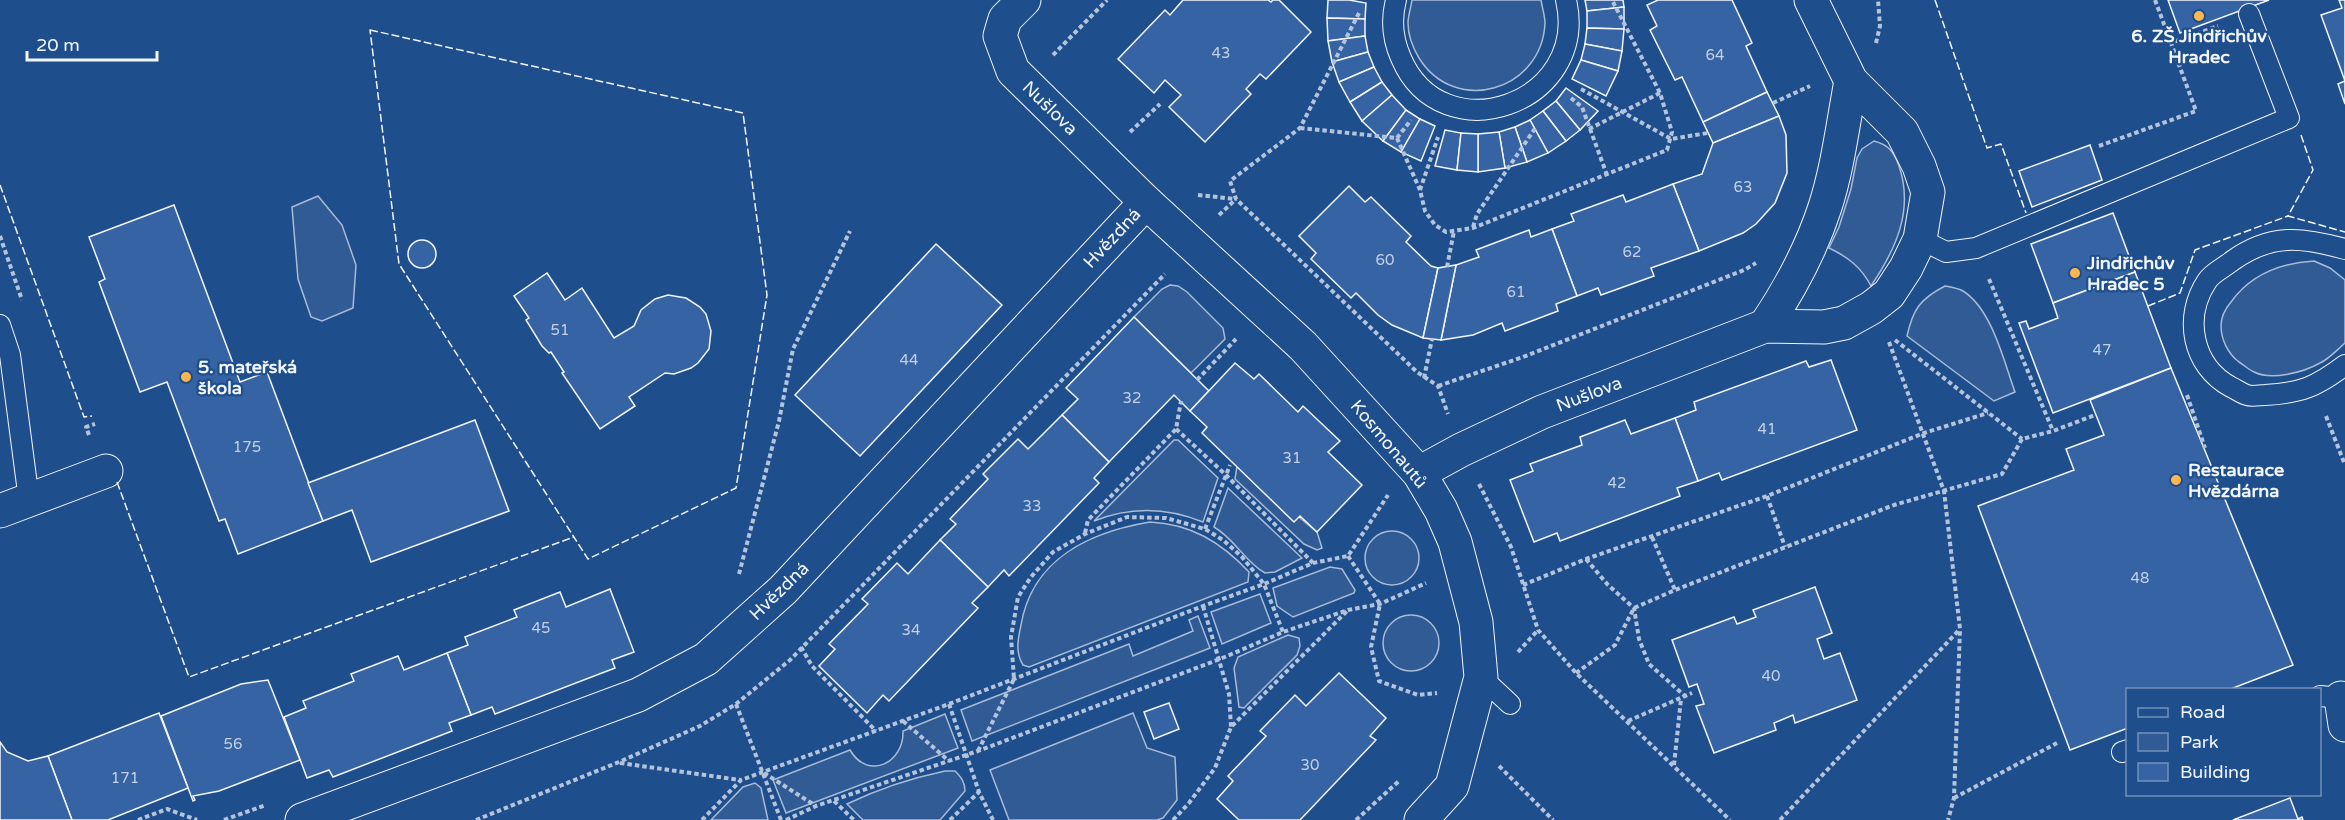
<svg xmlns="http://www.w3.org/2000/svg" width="2345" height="820" font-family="'Varela Round',sans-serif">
  <rect width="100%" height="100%" fill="#1f4e8c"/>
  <!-- green -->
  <g fill="#305b95" stroke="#a8bbd7" stroke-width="1.5">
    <path d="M1412 0H1541C1542 7 1545 16 1545 23 1542 91 1455 116 1419 58 1413 48 1408 35 1408 23 1408 16 1411 7 1412 0Z"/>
    <path d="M1874 141C1889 145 1894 152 1899 166 1914 210 1896 249 1871 286 1861 267 1848 257 1829 248L1839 227 1851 189 1857 158 1862 149Z"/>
    <path d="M318 196 342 225 356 265 353 308 322 321 311 317 298 279 292 207Z"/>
    <path d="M2314 261 2330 268 2345 280V343C2338 349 2329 359 2320 363 2304 372 2272 381 2254 372 2249 370 2244 365 2239 362 2228 354 2221 339 2221 326 2221 316 2225 309 2231 302 2251 274 2280 263 2314 261Z"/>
    <path d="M1170 285 1178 286 1187 292 1223 328 1225 339 1191 373 1134 317 1162 289Z"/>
    <path d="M1945 286C1950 287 1958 288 1963 291 1992 309 2004 362 2015 392L1994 401 1907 336C1913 309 1920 299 1945 286Z"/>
    <path d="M1174 440H1178L1218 478 1203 522C1166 507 1131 506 1094 521Z"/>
    <path d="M1237 466 1317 532 1322 548 1317 550 1304 544 1235 479Z"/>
    <path d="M1228 488 1302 558 1275 572 1265 573C1245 562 1235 539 1214 527Z"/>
    <path d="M1150 522C1191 524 1221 542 1249 572L1248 582 1029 667 1023 665C1015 652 1018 639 1021 625 1032 559 1090 532 1150 522Z"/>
    <circle cx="1392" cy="558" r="27"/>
    <path d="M1330 567 1342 569 1355 590 1354 593 1293 617 1277 606 1273 588Z"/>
    <path d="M1260 594 1271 623 1222 644 1211 612Z"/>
    <circle cx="1411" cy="643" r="28"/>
    <path d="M1198 616 1210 648 972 741 961 710 1129 644 1133 656 1193 631 1189 620Z"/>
    <path d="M1288 635 1299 638 1300 646 1297 655 1244 708 1239 707 1234 668 1238 657Z"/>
    <path d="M1133 713 1147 748 1175 757 1177 800 1163 818 1157 820H1009L990 770Z"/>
    <path d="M945 714 958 748 786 813 773 780 850 750C868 781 904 763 903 731Z"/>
    <path d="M945 771H955C961 777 965 782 965 791L940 820H863L847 804C878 789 912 778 945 771Z"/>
    <path d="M755 783 761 788 768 820H711L743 787Z"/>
  </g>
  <!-- building -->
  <g fill="#3563a3" stroke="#f2f6ff" stroke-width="1.5">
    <path d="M1183 0H1268L1271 2 1273 0H1279L1311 32 1266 79 1260 74 1246 89 1251 94 1205 142 1169 107 1181 95 1165 80 1154 93 1118 59 1165 10 1170 15Z"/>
    <path d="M1328 0H1349L1366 3 1365 19 1327 18Z"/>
    <path d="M1585 0H1623L1624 7 1587 11Z"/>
    <path d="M1658 0H1732L1752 43 1746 46 1767 92 1703 122 1682 77 1675 80 1650 30 1657 26 1647 5Z"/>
    <path d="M2168 0H2269L2180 33Z"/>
    <path d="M2339 0H2345V104L2338 84 2345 81 2321 15 2342 8Z"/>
    <path d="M1624 7V29L1587 28V11Z"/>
    <path d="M1327 18 1365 19V36L1328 41Z"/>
    <path d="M1587 28 1624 29 1622 51 1585 44Z"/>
    <path d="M1365 36 1368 52 1332 62 1328 41Z"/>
    <path d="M1585 44 1622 51 1618 71 1581 60Z"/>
    <path d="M1368 52 1374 67 1339 82 1332 62Z"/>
    <path d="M1581 60 1618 71 1606 96 1572 79Z"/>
    <path d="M1374 67 1382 82 1350 102 1339 82Z"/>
    <path d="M1382 82 1392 95 1362 121 1350 102Z"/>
    <path d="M1566 88 1598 111 1580 130 1556 101Z"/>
    <path d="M1767 92 1779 116 1713 143 1703 122Z"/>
    <path d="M1392 95 1406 110 1383 141 1362 121Z"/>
    <path d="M1556 101 1580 130 1566 141 1543 111Z"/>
    <path d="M1406 110 1420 119 1401 152 1383 141Z"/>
    <path d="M1543 111 1566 141 1548 153 1530 120Z"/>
    <path d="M1779 116 1786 135 1787 173 1775 203 1756 224 1743 233 1699 251 1673 184 1702 174 1713 143Z"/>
    <path d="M1420 119 1435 126 1421 161 1401 152Z"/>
    <path d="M1530 120 1548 153 1527 162 1515 127Z"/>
    <path d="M1515 127 1527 162 1505 168 1499 132Z"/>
    <path d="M1445 130 1461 133 1457 170 1435 166Z"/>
    <path d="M1499 132 1505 168 1478 172V134Z"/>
    <path d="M1461 133 1478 134V172L1457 170Z"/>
    <path d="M2090 145 2102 180 2032 207 2019 171Z"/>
    <path d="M1673 184 1699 251 1651 268 1654 276 1601 295 1598 288 1577 296 1552 229 1574 221 1571 214 1623 195 1626 202Z"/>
    <path d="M1349 186 1365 202 1371 197 1411 236 1406 242 1431 266 1438 268 1423 338 1392 325 1378 315 1356 293 1351 298 1311 259 1316 253 1299 236Z"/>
    <path d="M174 205 240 382 267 372 323 521 238 554 225 519 219 521 167 382 140 392 99 282 105 279 89 237Z"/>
    <path d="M2113 213 2135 272 2053 303 2031 244Z"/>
    <path d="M1552 229 1577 296 1556 304 1558 311 1505 331 1502 323 1473 335 1441 340 1456 265 1479 257 1476 250 1529 230 1531 237Z"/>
    <circle cx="422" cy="254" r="14"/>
    <path d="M936 244 1002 305 860 456 795 395Z"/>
    <path d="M1456 265 1441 340 1423 338 1438 268Z"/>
    <path d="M2135 272 2171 368 2053 413 2019 323 2026 321 2029 329 2058 318 2053 303Z"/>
    <path d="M547 273 565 300 582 288 614 338 634 326 641 310 655 299 668 295 686 298 700 307 706 314 711 331 709 349 698 363 691 368 674 374 665 373 629 397 635 406 600 429 562 373 564 372 551 352 549 353 542 346 526 320 529 318 514 296Z"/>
    <path d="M1134 317 1209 391 1190 411 1174 395 1109 462 1062 415 1078 399 1066 388Z"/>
    <path d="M1831 360 1857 430 1722 480 1719 473 1698 481 1675 418 1696 410 1694 402 1806 361 1809 367Z"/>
    <path d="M1235 363 1254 379 1259 374 1298 412 1303 406 1340 441 1328 452 1362 485 1317 532 1300 516 1294 522 1202 433 1207 427 1190 411Z"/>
    <path d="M2171 368 2293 665 2228 690H2128V728L2070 750 1978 506 2074 470 2066 449 2104 435 2090 400Z"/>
    <path d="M1062 415 1109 462 1094 478 1099 483 1009 576 1004 570 988 587 940 540 956 524 950 519 988 479 983 474 1018 439 1028 449Z"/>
    <path d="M1675 418 1698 481 1677 488 1680 496 1560 541 1557 533 1534 542 1510 480 1533 471 1530 464 1582 445 1580 437 1625 420 1631 434Z"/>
    <path d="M475 420 509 511 371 562 352 510 323 521 308 483Z"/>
    <path d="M940 540 988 587 972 603 978 608 889 701 883 695 867 713 819 666 835 649 829 644 868 604 862 599 897 563 908 574Z"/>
    <path d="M1815 587 1832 633 1817 639 1824 659 1840 653 1857 700 1795 723 1793 715 1774 723 1776 730 1714 753 1696 706 1704 704 1697 684 1689 687 1672 640 1734 617 1737 624 1756 617 1753 610Z"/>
    <path d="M610 589 634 652 612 660 615 668 495 714 492 707 471 715 447 653 468 645 465 637 517 617 514 610 560 592 566 607Z"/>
    <path d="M447 653 471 715 449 723 452 731 333 777 329 770 307 778 284 717 306 708 303 701 354 681 351 674 398 656 404 670Z"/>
    <path d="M1339 673 1386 718 1370 736 1376 740 1300 820H1239L1217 799 1233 781 1228 776 1266 736 1260 731 1295 695 1306 706Z"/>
    <path d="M268 680 300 760 219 791 193 796 195 800 193 801 161 716 241 684Z"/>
    <path d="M1169 703 1179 729 1154 739 1144 712Z"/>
    <path d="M159 713 188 788 108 820H72L48 756Z"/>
    <path d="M0 742 7 752 28 761 48 756 72 820H0Z"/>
    <path d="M2290 798 2298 819 2302 817 2303 820H2233Z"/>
  </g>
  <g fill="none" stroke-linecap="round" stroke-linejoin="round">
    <!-- lane casing -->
    <g stroke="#f2f6ff" stroke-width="22">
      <g id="lane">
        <path d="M1396 0C1391 19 1393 40 1401 58 1442 155 1590 104 1566 0"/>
        <path d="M1920 239 1946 252 1976 248 2289 118 2249 14"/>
        <path d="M2345 249C2302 237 2271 233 2232 261 2225 267 2212 273 2207 281 2183 317 2192 366 2231 387 2236 389 2242 394 2247 395 2252 397 2260 395 2265 395 2301 393 2316 387 2345 365"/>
        <path d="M0 325 10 355 29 500"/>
        <path d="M1481 677 1510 704"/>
        <path d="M2320 696 2341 698"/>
        <path d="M2122 752 2128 750"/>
      </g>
    </g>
    <!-- street casing -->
    <g stroke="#f2f6ff" stroke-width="35">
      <g id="street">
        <path d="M1024 0 1005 19 1000 36 1013 71 1146 202 1303 346 1419 473 1441 510 1455 542 1476 622 1481 677 1452 786 1421 820"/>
        <path d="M1765 326C1790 289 1811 250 1825 207 1838 167 1843 123 1851 81"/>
        <path d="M1419 473 1461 450 1542 412 1765 326 1824 327 1844 323 1871 308 1889 294 1906 268 1920 239 1928 192 1919 166 1902 132 1851 81 1811 0"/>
        <path d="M0 511 106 471"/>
        <path d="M2341 698 2345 725"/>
        <path d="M302 820 638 695 706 659 783 590 1146 202"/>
      </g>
    </g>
    <!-- path -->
    <g stroke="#b3c4dc" stroke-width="4" stroke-dasharray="4.5 3" stroke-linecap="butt">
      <path d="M2155 0 2171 43"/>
      <path d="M1359 13 1300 128 1230 181 1236 199 1417 372 1438 386 1448 414"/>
      <path d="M1876 43 1880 26 1878 0"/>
      <path d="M1053 55 1107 0"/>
      <path d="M1581 89 1671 139 1708 133"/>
      <path d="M1571 98 1582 107 1607 175"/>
      <path d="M1773 103 1810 86"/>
      <path d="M1300 128 1397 138"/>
      <path d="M1589 129 1660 93"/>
      <path d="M1130 132 1160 104"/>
      <path d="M1397 138 1420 190 1425 211 1435 225 1446 232 1473 228 1667 150 1672 132 1660 93 1612 0"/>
      <path d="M1397 138 1411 120"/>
      <path d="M2099 146 2196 111 2171 43 2218 26"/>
      <path d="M1420 190 1438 137"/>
      <path d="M1198 195 1235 199"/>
      <path d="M1219 215 1236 199"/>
      <path d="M1473 227 1477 214 1536 127"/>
      <path d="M0 236 22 300"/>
      <path d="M1447 267 1454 231"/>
      <path d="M1989 279 2053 431"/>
      <path d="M1895 340 2022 439"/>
      <path d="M1889 342 1944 491 1960 629 1954 798 1948 820"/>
      <path d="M1424 378 1432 339"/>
      <path d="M1197 380 1236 339"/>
      <path d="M1438 386 1523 357 1744 270 1756 263"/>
      <path d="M2187 395 2205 448"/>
      <path d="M2326 416 2345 465"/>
      <path d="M1176 429 1226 475 1313 563"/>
      <path d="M89 435 86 427 95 424"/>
      <path d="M1479 484 1511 547 1538 630 1576 673 1730 820"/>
      <path d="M1767 496 1785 547"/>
      <path d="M1205 529 1230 465"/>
      <path d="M1085 533 1088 520 1176 429 1181 401"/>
      <path d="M1652 537 1675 590"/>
      <path d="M1348 556 1380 604 1371 647 1379 681 1418 695 1437 693"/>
      <path d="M1586 559 1608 585 1634 608 1639 639 1649 664 1685 696"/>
      <path d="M739 574 779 421 793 349 850 231"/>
      <path d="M1523 585 1586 559 1767 496 1924 433 1988 413"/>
      <path d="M1203 606 1229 694 1231 727"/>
      <path d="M801 647 812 666 876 731"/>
      <path d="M1518 652 1538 630"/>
      <path d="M1576 673 1615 645 1634 608 1675 590 1894 505 2002 474 2022 439 2053 431 2095 415"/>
      <path d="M736 704 781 820"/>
      <path d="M949 704 979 792 993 820"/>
      <path d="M903 721 949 761"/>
      <path d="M1628 721 1692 693"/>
      <path d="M978 751 1014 679 1011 637 1018 597 1031 577 1053 552 1085 534 1127 517 1166 518 1205 529 1223 540 1242 557 1264 584 1283 632"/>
      <path d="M620 763 740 780"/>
      <path d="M1674 765 1681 699"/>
      <path d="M1499 766 1553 820"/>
      <path d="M764 773 816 806"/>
      <path d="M1954 798 2057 743"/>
      <path d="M834 801 854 820"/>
      <path d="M138 820 167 809 197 820"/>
      <path d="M224 820 266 805"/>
      <path d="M476 820 619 762 700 726 736 704 790 660 1165 274"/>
      <path d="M702 820 741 780 949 704 1203 606 1264 584 1313 563 1348 556 1388 495"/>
      <path d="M786 820 816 806 978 751 1220 659 1283 632 1348 610 1380 604 1426 583"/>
      <path d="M950 820 979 792"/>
      <path d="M1173 820 1189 803 1215 768 1231 727 1347 611"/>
      <path d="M1356 820 1400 780"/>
      <path d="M1780 820 1960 629"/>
    </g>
    <!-- lane -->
    <use href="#lane" stroke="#1f4e8c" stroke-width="20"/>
    <!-- street -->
    <use href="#street" stroke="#1f4e8c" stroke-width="33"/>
    <!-- fence -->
    <g stroke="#f2f6ff" stroke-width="1.5" stroke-dasharray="8 3" stroke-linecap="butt">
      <path d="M1935 0 1987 148 2001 144 2026 213"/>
      <path d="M370 30 743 113 767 295 736 488 588 559 399 264Z"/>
      <path d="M2301 135 2313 170 2288 216 2345 232"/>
      <path d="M0 185 84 417 92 416"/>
      <path d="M2148 306 2180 293 2195 250 2288 216"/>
      <path d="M117 482 189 677 574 537"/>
    </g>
  </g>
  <!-- markers -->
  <g fill="#ffb74d" stroke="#1f4e8c" stroke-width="2">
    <circle cx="2199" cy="16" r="6"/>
    <circle cx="2075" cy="273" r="6"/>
    <circle cx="186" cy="377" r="6"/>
    <circle cx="2176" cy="480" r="6"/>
  </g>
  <g text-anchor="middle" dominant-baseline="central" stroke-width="4.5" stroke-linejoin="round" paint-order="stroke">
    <!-- number labels -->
    <g font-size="15" fill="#c3d1e8">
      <text x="1221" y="53">43</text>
      <text x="1715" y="55">64</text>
      <text x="1743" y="187">63</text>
      <text x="1632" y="252">62</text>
      <text x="1385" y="260">60</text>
      <text x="1516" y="292">61</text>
      <text x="560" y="330">51</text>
      <text x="2102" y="350">47</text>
      <text x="909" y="360">44</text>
      <text x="1132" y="398">32</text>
      <text x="1767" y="429">41</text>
      <text x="247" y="447">175</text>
      <text x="1292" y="458">31</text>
      <text x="1617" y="483">42</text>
      <text x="1032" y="506">33</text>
      <text x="2140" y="578">48</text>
      <text x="541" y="628">45</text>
      <text x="911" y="630">34</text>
      <text x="1771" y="676">40</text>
      <text x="233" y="744">56</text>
      <text x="1310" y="765">30</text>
      <text x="125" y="778">171</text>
    </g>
    <!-- poi labels -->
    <g font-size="18" font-weight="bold" fill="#f2f6ff" stroke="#1f4e8c" text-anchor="start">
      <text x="2199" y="36" text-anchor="middle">6. ZŠ Jindřichův<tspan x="2199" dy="21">Hradec</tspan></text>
      <text x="2087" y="263">Jindřichův<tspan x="2087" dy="21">Hradec 5</tspan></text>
      <text x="198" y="367">5. mateřská<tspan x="198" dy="21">škola</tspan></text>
      <text x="2188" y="470">Restaurace<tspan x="2188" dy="21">Hvězdárna</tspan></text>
    </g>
    <!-- street labels -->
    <g font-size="18" fill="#f2f6ff" stroke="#1f4e8c">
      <text transform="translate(1050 108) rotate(44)">Nušlova</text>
      <text transform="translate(1112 238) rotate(-47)">Hvězdná</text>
      <text transform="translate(1589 394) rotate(-21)">Nušlova</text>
      <text transform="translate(1389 444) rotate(50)">Kosmonautů</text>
      <text transform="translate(779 591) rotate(-44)">Hvězdná</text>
    </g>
  </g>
  <!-- legend -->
  <rect x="2126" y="688" width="195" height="108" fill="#1f4e8c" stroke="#7391ba" stroke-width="1.5"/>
  <rect x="2138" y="708" width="30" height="9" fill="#1f4e8c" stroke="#7391ba" stroke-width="1.5"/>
  <text x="2180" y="718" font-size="18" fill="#f2f6ff">Road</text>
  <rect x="2138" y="733" width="30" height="18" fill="#305b95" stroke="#7391ba" stroke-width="1.5"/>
  <text x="2180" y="748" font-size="18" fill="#f2f6ff">Park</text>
  <rect x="2138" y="763" width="30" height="18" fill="#3563a3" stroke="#7391ba" stroke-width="1.5"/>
  <text x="2180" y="778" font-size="18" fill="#f2f6ff">Building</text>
  <!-- scale -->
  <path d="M27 51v9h130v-9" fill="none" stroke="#f2f6ff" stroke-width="3"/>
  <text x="36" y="51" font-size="18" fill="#f2f6ff" stroke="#1f4e8c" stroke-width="4.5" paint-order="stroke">20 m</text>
</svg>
